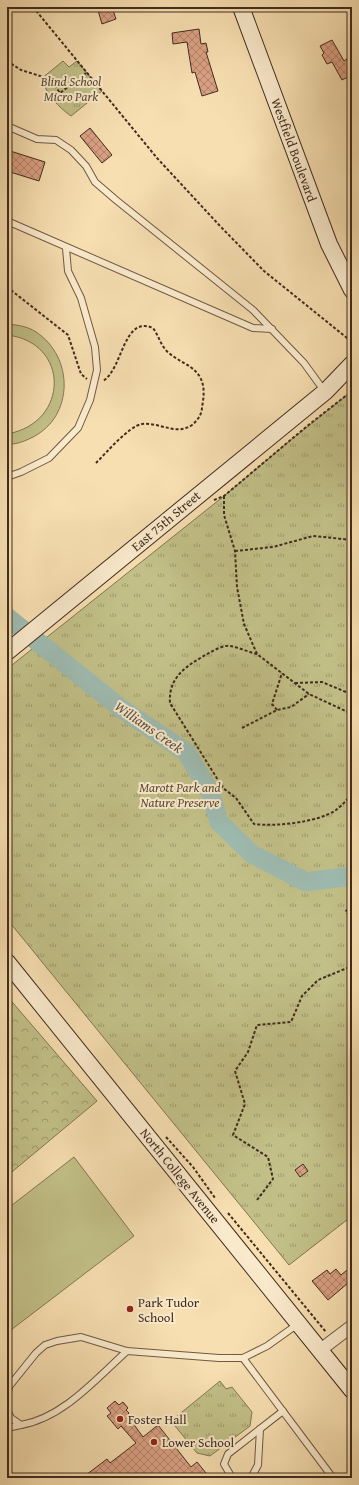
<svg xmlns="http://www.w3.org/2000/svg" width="359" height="1485" font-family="'Gentium Book Plus',serif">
  <defs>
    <pattern id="forest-crowns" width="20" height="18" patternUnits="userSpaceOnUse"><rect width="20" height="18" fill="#c2c088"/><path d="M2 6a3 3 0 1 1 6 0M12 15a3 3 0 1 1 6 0" fill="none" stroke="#9f9c6f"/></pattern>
    <pattern id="park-tufts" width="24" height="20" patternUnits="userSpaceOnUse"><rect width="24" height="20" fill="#c2c088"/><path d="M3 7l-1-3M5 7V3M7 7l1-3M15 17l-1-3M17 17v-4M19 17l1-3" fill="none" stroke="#9f9c6f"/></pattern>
    <pattern id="building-cross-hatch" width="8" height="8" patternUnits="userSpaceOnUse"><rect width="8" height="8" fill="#daa083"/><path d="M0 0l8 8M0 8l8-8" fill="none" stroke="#b2836b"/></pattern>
  </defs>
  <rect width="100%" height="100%" fill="#f7dfb1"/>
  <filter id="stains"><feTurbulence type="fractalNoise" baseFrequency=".005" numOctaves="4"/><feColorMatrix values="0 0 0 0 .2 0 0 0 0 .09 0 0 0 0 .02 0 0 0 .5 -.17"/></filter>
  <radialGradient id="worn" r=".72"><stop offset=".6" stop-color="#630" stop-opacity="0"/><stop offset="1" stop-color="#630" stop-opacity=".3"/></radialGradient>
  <!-- grass -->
  <g fill="#c2c088" stroke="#827653">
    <path d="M7 324C17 325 27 326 36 332 74 357 74 416 33 437 25 441 16 445 7 444V434C70 423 70 342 7 335Z"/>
    <path d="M74 1157 134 1236 7 1333V1209Z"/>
  </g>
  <!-- forest -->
  <path fill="url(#forest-crowns)" stroke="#827653" d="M7 996 97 1101 7 1176Z"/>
  <!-- park -->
  <g fill="url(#park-tufts)" stroke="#827653">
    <path d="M63 61 69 67 77 61 102 91 71 116C57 106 48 95 41 79Z"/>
    <path d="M352 391V1216L289 1265 7 919V669L224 496 286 444Z"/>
    <path d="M220 1381 226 1389 232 1387 252 1412 250 1426 210 1456 197 1453 171 1421Z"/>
  </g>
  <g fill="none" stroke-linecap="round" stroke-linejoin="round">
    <!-- river -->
    <path stroke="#9ebcb2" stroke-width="19" d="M7 617 123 710 186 752 210 792 219 822 252 854 306 882 352 876"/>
  </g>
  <!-- building -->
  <g fill="url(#building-cross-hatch)" stroke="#412c1e">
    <path d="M97 7H112L116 19 102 24Z"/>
    <path d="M199 29 201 44 206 43 208 52H206L218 91 202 96 195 72 192 73 187 42 173 44 172 33Z"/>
    <path d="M332 40 344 61 348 58 352 66V75L342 80 332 62 327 64 322 55 324 53 320 46Z"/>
    <path d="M90 128 112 155 102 163 80 136Z"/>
    <path d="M7 150 45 162 39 181 7 171Z"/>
    <path d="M303 1164 308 1171 300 1177 295 1170Z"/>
    <path d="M352 1266V1288L348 1283 328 1300 312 1281 327 1270 330 1274 336 1269 341 1275Z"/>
    <path d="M115 1401 119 1405 123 1402 128 1408 126 1410 129 1413 127 1415 143 1437 158 1425 191 1467 197 1462 206 1473 200 1478H82L107 1459 110 1463 136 1443 121 1426 118 1429 107 1416 111 1413 107 1408Z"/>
  </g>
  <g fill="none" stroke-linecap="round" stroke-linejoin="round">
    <!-- lane casing -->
    <g stroke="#6e5943" stroke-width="8">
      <g id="lane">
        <path d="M7 126 37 139 56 140 71 150 86 166 95 182 116 200 253 310 304 363 325 392"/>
        <path d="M7 221 253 328 272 329"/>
        <path d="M7 477 21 472 49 458 78 428 90 400 97 370 95 347 81 298 68 271 66 248"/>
        <path d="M243 1358 333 1478"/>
        <path d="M7 1389 36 1353 45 1345 57 1341 81 1337 127 1351 219 1358H243L267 1346 298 1324"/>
        <path d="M7 1397 9 1387"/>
        <path d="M7 1410 11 1418 21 1425C63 1418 97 1378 127 1351"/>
        <path d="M7 1428 21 1425"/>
        <path d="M235 1478 231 1476 224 1464 228 1454 283 1411"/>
        <path d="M251 1478 258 1465 260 1429"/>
      </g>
    </g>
    <!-- street casing -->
    <g stroke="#6e5943" stroke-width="14">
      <path id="street" d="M319 1351 352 1326"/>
    </g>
    <!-- secondary casing -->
    <g stroke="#412c1e" stroke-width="18">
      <g id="secondary">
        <path d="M241 7 329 244 352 290"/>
        <path d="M7 652 326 391 352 364"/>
        <path d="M7 962 352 1390"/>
      </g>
    </g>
    <!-- path -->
    <g stroke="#412c1e" stroke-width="2" stroke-dasharray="3 2" stroke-linecap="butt">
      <path d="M33 7 157 158 220 226 264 271 352 342"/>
      <path d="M7 61 21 70 50 79 60 93 86 73"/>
      <path d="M7 287 68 335 81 374 87 379"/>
      <path d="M96 463C106 453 129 426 142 424 160 422 176 436 192 425 198 420 202 414 202 407 204 397 205 386 200 377 193 365 179 362 169 353 161 347 159 336 153 328 123 315 123 369 103 381"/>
      <path d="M224 496V515L235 551 237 587 244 624 257 654 309 694 352 714"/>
      <path d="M214 500 224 496 306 427 352 391"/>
      <path d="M235 551 273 547 313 536 352 540"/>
      <path d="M257 654C248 652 238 647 230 646 223 645 215 650 209 653 188 665 168 676 170 703L223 788 236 798 254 824C275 827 319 822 336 810 342 806 347 799 352 794"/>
      <path d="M295 683 322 682 346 692H352"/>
      <path d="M277 710 272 704 282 673"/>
      <path d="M242 728 277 710 291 707 309 694"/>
      <path d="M352 906 346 911 352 921"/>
      <path d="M7 944 11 949"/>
      <path d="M166 1137 193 1167 215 1198"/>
      <path d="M257 1200 273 1179 268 1157 233 1135 245 1104 235 1071 248 1052 257 1025 291 1022 302 996 318 980 352 966"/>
      <path d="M228 1213 326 1332"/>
    </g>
    <!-- lane -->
    <use href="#lane" stroke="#faeacc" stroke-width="6"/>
    <!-- street -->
    <use href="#street" stroke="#faeacc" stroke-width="12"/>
    <!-- secondary -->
    <use href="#secondary" stroke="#faeacc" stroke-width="16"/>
  </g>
  <!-- markers -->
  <g fill="#8f2418" stroke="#faeacc" stroke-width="1.5">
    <circle cx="130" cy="1309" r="4"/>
    <circle cx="120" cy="1419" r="4"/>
    <circle cx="154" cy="1442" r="4"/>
  </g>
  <g text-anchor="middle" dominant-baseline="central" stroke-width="4" stroke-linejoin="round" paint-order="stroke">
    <!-- park labels -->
    <g font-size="13" font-style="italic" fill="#5b4a33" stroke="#faeacc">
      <text x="71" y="81">Blind School<tspan x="71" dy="15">Micro Park</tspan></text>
      <text x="180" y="787">Marott Park and<tspan x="180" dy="15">Nature Preserve</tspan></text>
    </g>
    <!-- street labels -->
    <g font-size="13" fill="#412c1e" stroke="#faeacc">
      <text transform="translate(294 150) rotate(70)">Westfield Boulevard</text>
      <text transform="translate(166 521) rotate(-40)">East 75th Street</text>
      <text transform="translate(180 1176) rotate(51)">North College Avenue</text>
    </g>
    <!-- poi labels -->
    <g font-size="13" fill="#412c1e" stroke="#faeacc" text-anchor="start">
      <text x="138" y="1302">Park Tudor<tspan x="138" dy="15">School</tspan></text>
      <text x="128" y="1419">Foster Hall</text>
      <text x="162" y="1442">Lower School</text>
    </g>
    <!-- water labels -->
    <g font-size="14" font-style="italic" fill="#585043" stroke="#faeacc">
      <text transform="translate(149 727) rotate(35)">Williams Creek</text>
    </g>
  </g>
  <!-- margin -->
  <rect width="359" height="1485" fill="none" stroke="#f7dfb1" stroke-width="24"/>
  <rect x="8" y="8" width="343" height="1469" fill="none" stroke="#412c1e" stroke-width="2"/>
  <rect x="12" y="12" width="335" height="1461" fill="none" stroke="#412c1e"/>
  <rect width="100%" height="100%" filter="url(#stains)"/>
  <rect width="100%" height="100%" fill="url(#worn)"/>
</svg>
